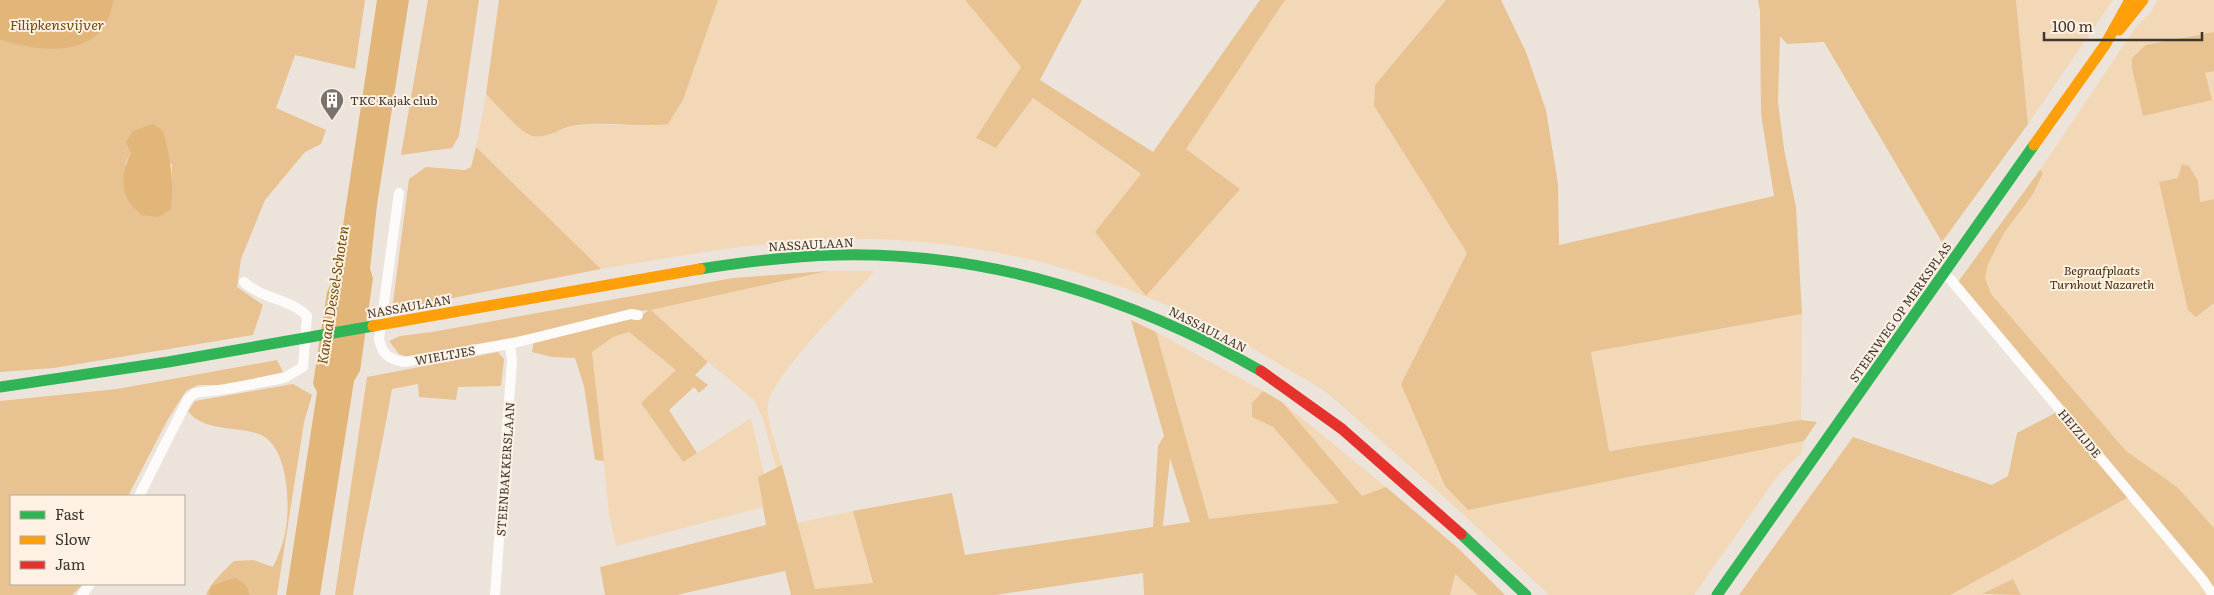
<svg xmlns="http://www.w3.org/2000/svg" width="2214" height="595" font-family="Literata,serif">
  <rect width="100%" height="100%" fill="#ece4db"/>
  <!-- green -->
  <g fill="#f3d8b8">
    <path d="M718 0H965L1022 67 996 148 1033 98 1141 175 1240 189 1186 149 1285 0H1446L1375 85 1374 106 1467 253 1401 384 1468 510 1804 441 1801 454 1779 474 1694 595H1549C1496 545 1443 495 1388 447 1367 429 1346 408 1324 391 1308 380 1290 371 1274 361 1143 281 992 236 839 239 758 241 680 256 601 269L476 147 486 94 528 135 544 136 570 127 590 124 653 126 683 100Z"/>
    <path d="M2016 0H2113L2028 124Z"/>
    <path d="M2158 0H2214V590L1958 282 2040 170 2135 28 2150 13Z"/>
    <path d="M828 271H875C852 296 771 377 768 405 767 424 777 447 782 465L776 468 763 419 754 400 708 362 651 310Z"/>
    <path d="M1802 314 1801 420 1608 451 1591 352Z"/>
    <path d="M629 332 677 370 641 403 683 462 751 418 764 474 758 478 763 507 616 546 609 515 592 352 613 337Z"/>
    <path d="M1156 332 1263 391 1252 403V417L1273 427 1339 503 1209 519Z"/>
    <path d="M1282 402 1386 487 1362 497Z"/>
    <path d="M2129 497 2210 595H2021L2013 579 1983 595H1950Z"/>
    <path d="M853 511 873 584 815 589 797 523Z"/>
    <path d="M1454 573 1478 595H1450Z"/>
  </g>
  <!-- forest -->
  <g fill="#e8c291" fill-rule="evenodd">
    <path d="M114 0H365L355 69 295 55 276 108 326 130 321 144 305 152 265 200 241 259 237 287 263 305 253 335 54 368 0 372V40C46 53 100 57 114 0ZM131 153 172 164 171 209 125 164Z"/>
    <path d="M428 0H479L459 136 452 148 401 155Z"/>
    <path d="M499 0H718L683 100 668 124C636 128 603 120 572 126 558 129 542 142 528 134 519 130 495 103 486 94Z"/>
    <path d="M965 0H1082L1040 80 1153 152 1260 0H1285L1186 149 1240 189 1146 296 1095 232 1141 174 1033 98 996 148 976 138 1021 67Z"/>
    <path d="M1446 0H1501L1526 52 1546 110 1558 184 1559 245 1774 196 1761 114 1760 11 1758 0H2016L2028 124 1942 242 1824 42 1787 44 1780 36 1778 102 1784 149 1796 207 1802 314 1591 352 1609 451 1801 420 1817 422 1804 441 1468 510 1445 486 1401 384 1467 253 1374 106 1375 85Z"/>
    <path d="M2214 32V71L2205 73 2212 100 2143 116 2132 68V58L2146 45Z"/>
    <path d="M476 147 601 269 392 310 409 179 426 167 465 170 471 167Z"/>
    <path d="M2182 164 2189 166 2198 181 2200 202 2214 199V303L2196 317 2188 310 2159 182 2178 178Z"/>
    <path d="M2040 170 2043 173 2033 194 2004 233 1988 264 1985 278 1991 294 2126 451 2177 487 2214 528V590L1958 282Z"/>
    <path d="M828 271 651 310 708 362 695 375 708 385 699 393 694 387 669 410 697 453 683 462 641 403 676 370 629 332 613 337 592 352 604 461 595 460 584 386 575 358 552 357 532 352 534 341 631 319 635 320 649 310 633 312 516 337 407 357 399 354 389 341 400 336 432 332 733 278Z"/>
    <path d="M1131 320 1156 332 1209 519 1339 503 1273 427 1252 417V403L1263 391 1282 402 1362 496 1386 487 1459 549 1505 595H1478L1455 574 1450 595H1144L1143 573 995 595H791L785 571 676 595H605L600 567 766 525 758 477 782 465 815 589 873 583 853 511 952 493 965 555 1153 527 1158 446 1164 436ZM1170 458 1190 522 1163 526V525Z"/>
    <path d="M498 352 504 359 501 386 458 387 456 400 419 397 418 384 392 389C380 458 364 526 353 595H335L367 377Z"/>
    <path d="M277 360 283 372 228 385H198L186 391 168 419 128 496H11V584H83L72 595H0V401L117 389Z"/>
    <path d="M293 384 312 395 304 422 277 595H250V591L212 586 209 595H206C210 583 225 570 234 561L253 560 273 567C279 554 284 542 286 527 290 502 288 445 259 434 237 426 203 432 188 411L195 401Z"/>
    <path d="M2057 412 2129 497 1950 595H1739L1853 437 1992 485 2008 476 2017 433Z"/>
    <path d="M2013 579 2021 595 1982 594Z"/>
  </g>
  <!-- water -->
  <g fill="#e2b579">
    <path d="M0 0H114C111 11 108 23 100 32 75 57 30 49 0 40Z"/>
    <path d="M377 0H409L377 205 370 269 373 278 360 371 354 381 320 595H286L317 392 313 384 327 292 336 272Z"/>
    <path d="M153 124 163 131C171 160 174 180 171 209L158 217 141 215C137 209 128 203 126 196 121 182 124 166 131 153L126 142 133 131Z"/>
    <path d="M235 578C242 582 249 586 250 595H209L211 586Z"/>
  </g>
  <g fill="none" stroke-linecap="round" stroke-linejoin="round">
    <!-- street -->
    <g stroke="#fcfbfa" stroke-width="10">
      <path d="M399 193 379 339C382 355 389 359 404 362L510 344 631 314 638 315"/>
      <path d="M1944 274 1951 280 2203 580 2213 595"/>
      <path d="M139 496 188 399 195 393 226 389 284 378 303 367 307 316C291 299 262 299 244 282"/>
      <path d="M82 595 90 584"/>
      <path d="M495 595 512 361 510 344"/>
    </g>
    <!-- fast -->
    <g stroke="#30b455" stroke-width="11">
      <path d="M700 269C745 262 790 256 836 255 985 251 1132 297 1261 371"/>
      <path d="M0 387 168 362 373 326"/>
      <path d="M1461 534 1526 595"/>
      <path d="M1717 595 2034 145"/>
    </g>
    <!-- slow -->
    <g stroke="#ff9f0a" stroke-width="11">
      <path d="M2119 30 2143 0"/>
      <path d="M2034 145 2105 45 2130 0"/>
      <path d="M373 326 700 269"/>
    </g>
    <!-- jam -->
    <path stroke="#e5322d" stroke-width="11" d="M1261 371 1342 429 1461 534"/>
  </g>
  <!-- icons -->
  <defs>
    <g id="building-pin" transform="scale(1.25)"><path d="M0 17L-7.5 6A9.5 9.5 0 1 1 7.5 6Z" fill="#7a736b" stroke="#fff2e4"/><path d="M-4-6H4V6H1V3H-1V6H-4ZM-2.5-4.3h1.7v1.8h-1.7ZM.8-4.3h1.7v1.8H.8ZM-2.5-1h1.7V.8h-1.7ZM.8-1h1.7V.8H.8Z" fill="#fff"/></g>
  </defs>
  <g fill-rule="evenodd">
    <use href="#building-pin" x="332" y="100"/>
  </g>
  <g text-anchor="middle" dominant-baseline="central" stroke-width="4" stroke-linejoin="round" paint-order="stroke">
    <!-- poi labels -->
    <g font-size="12" fill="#3c362f" stroke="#fff2e4" text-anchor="start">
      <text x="350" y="100">TKC Kajak club</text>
    </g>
    <!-- street labels -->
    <g font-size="12" fill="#3c362f" stroke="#fff2e4">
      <text transform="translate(811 244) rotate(-3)">NASSAULAAN</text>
      <text transform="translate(409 306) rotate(-10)">NASSAULAAN</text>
      <text transform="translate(1900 312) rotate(-55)">STEENWEG OP MERKSPLAS</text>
      <text transform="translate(1208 329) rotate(27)">NASSAULAAN</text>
      <text transform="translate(445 355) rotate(-10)">WIELTJES</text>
      <text transform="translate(2080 433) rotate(50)">HEIZIJDE</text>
      <text transform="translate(505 469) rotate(-86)">STEENBAKKERSLAAN</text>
    </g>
    <!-- park labels -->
    <g font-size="12" font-style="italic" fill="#452c08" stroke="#fff2e4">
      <text x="2102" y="270">Begraafplaats<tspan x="2102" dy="14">Turnhout Nazareth</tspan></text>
    </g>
    <!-- water labels -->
    <g font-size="14" font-style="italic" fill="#714806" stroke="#fff2e4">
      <text x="57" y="24">Filipkensvijver</text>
      <text transform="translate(332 295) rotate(-81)">Kanaal Dessel-Schoten</text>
    </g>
  </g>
  <!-- legend -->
  <rect x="10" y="495" width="175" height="90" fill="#fff2e4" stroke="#b1a79c"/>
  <rect x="20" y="511" width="25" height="8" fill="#30b455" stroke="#b1a79c"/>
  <text x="55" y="520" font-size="15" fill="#3c362f">Fast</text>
  <rect x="20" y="536" width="25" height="8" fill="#ff9f0a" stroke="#b1a79c"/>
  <text x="55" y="545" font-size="15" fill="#3c362f">Slow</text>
  <rect x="20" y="561" width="25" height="8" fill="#e5322d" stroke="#b1a79c"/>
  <text x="55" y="570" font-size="15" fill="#3c362f">Jam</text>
  <!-- scale -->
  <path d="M2044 32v8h158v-8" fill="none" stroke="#3c362f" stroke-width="2.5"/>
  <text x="2052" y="32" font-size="15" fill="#3c362f" stroke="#fff2e4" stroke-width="4" paint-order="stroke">100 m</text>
</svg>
